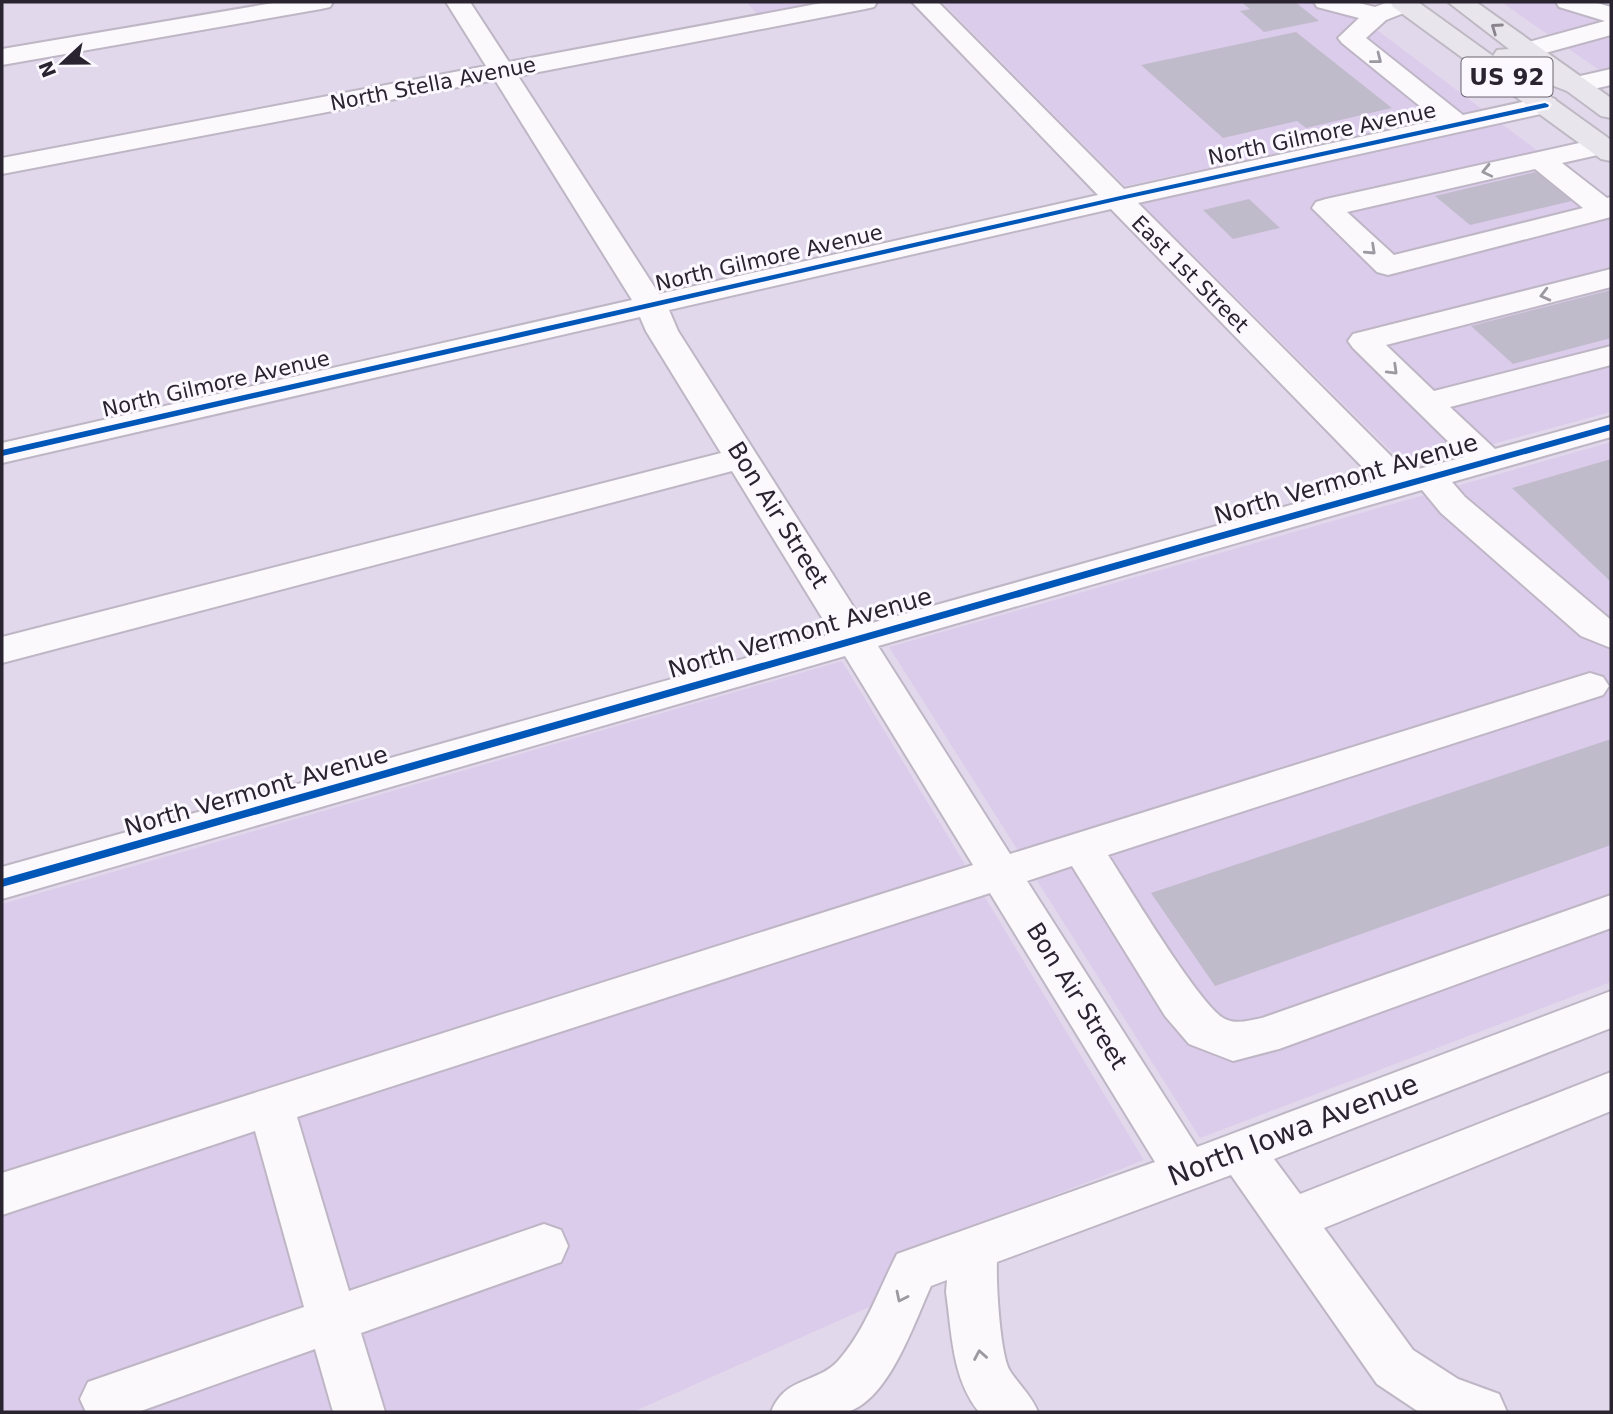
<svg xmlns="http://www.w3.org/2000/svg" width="1613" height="1414" font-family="'DejaVu Sans',sans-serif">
  <rect width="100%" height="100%" fill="#e2d8eb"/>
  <!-- built -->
  <g fill="#dccceb">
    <path d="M746 2H824L757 14Z"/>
    <path d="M942 2H1340L1482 109 1125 186Z"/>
    <path d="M1501 2H1611V67L1599 70Z"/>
    <path d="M1502 124 1611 206V412L1407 467 1141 203Z"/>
    <path d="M1611 442V982L1200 1138 889 647Z"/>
    <path d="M842 661 1144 1160 958 1233 910 1289 633 1412H2V904Z"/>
  </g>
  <!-- building -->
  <g fill="#c0bbcb">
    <path d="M1241 2H1295L1319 21 1264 32 1240 11 1250 9Z"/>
    <path d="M1296 32 1392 108 1306 128 1297 121 1223 138 1141 65Z"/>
    <path d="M1540 171 1576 200 1470 225 1435 196Z"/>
    <path d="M1249 199 1280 228 1233 239 1203 210Z"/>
    <path d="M1611 290V338L1513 364 1471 326Z"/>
    <path d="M1611 459V582L1512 488Z"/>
    <path d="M1611 739V845L1215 986 1151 893Z"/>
  </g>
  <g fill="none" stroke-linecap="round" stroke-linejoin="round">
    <!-- minor casing -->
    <g stroke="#beb6c5" stroke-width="4">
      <g id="minor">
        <path d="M279 2H333L330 7 321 9 2 65V49Z"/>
        <path d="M446 2H470L509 62 827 2H877L874 7 865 9 518 76 659 294 1098 195 912 2H938L1124 189 1437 120 1342 43 1338 38 1359 18 1317 7 1314 2H1355L1375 7 1388 2H1416L1417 4 1414 9 1386 20 1366 38 1463 115 1545 97 1555 99 1558 105 1555 111 1545 113 1138 203 1407 472 1464 457 1353 348 1348 341 1353 334 1611 269V287L1386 345 1434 391 1611 346V365L1450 407 1495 449 1611 417V437L1452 482 1465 497 1611 620V648L1581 636 1441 513 1422 490 878 646 1010 854 1577 677 1590 673 1603 677 1609 686 1603 695 1108 855C1127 884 1201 1008 1225 1019 1237 1025 1249 1020 1262 1018L1611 895V928L1279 1049 1233 1061 1189 1044 1165 1016 1072 866 1027 881 1197 1147 1611 991V1028L1274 1159 1300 1194 1611 1072V1111L1324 1228 1413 1350 1458 1379 1499 1394 1507 1412H1419L1377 1384 1231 1175 997 1262C996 1283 1000 1355 1010 1371 1020 1386 1031 1395 1038 1412H979C952 1379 952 1334 946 1292L947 1280 931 1286C914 1323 889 1400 847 1412 830 1414 790 1412 771 1412 785 1376 817 1384 838 1361 865 1331 879 1289 897 1254L1155 1162 990 893 297 1117 349 1291 544 1224 561 1230 568 1246 561 1262 361 1333 385 1412H333L315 1349 138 1412H86L80 1399 88 1382 304 1307 255 1131 2 1215V1173L973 865 845 656 2 899V867L832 634 732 471 2 663V637L721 453 646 331 640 317 2 463V443L632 300 495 80 2 174V158L486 66ZM1111 209 1376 481 865 625 678 331 669 310Z"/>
        <path d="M1556 2H1594L1611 7V35L1527 58 1518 55 1514 50 1518 45 1605 21 1559 7Z"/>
        <path d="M1611 69V85L1576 93 1567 91 1563 85 1567 79Z"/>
        <path d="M1602 138 1611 140V152L1562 163 1607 198 1611 197V217L1388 275 1377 272 1312 208 1316 202 1326 199ZM1535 169 1583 208 1394 255 1347 212Z"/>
      </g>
    </g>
    <!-- major casing -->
    <g stroke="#beb8c3" stroke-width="4">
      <path id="major" d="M1390 2H1418L1493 56 1497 50 1509 49 1448 2H1476L1611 98V118L1601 116 1567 91 1515 71 1611 140V161L1601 159 1393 7Z"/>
    </g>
    <!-- minor -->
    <use href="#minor" fill="#fbf9fc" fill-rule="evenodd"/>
    <!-- major -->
    <use href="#major" fill="#e9e5ed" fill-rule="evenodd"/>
    <!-- cycleway casing -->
    <g stroke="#fbf8ff" stroke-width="5">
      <g id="cycleway">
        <path d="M1545 103 1549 105 1548 107 1116 201 2 456V450L1116 197Z"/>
        <path d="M1611 424V430L1212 542 2 887V879L1205 537Z"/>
      </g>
    </g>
    <!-- cycleway -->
    <use href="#cycleway" fill="#0057b8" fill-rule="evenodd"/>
  </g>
  <!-- one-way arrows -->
  <defs><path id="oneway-chevron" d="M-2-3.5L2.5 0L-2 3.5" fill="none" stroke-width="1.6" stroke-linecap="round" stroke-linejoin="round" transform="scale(1.75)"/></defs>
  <use stroke="#8a848e" href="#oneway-chevron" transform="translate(1496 28) rotate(-145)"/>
  <g stroke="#9d99a0">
    <use href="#oneway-chevron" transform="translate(1377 59) rotate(38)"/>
    <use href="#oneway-chevron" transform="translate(1487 171) rotate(167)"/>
    <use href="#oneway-chevron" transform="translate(1371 250) rotate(43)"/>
    <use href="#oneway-chevron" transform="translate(1545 295) rotate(166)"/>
    <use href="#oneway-chevron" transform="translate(1393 370) rotate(44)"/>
    <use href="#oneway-chevron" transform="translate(901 1297) rotate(116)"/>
    <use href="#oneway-chevron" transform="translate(980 1355) rotate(-100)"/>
  </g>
  <g text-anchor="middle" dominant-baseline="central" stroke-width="6" stroke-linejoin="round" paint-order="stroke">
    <!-- far-street labels -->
    <g font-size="21" fill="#2a2330" stroke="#fbf8ff">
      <text transform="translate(433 84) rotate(-11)">North Stella Avenue</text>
      <text transform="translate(1322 134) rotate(-12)">North Gilmore Avenue</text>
      <text transform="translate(769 258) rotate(-13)">North Gilmore Avenue</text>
      <text transform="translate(1190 274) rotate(45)">East 1st Street</text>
      <text transform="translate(216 384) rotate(-13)">North Gilmore Avenue</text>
    </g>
    <!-- shield labels -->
    <rect fill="#fbf8ff" stroke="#69636e" stroke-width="2" x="1461.5" y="57.5" width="91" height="39" rx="5"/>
    <g font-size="23" font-weight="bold" fill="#2a2330">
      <text x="1507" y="77">US 92</text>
    </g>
    <!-- street labels -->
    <g font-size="24" fill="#2a2330" stroke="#fbf8ff">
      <text transform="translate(1346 479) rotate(-16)">North Vermont Avenue</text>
      <text transform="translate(778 515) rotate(58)">Bon Air Street</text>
      <text transform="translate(800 633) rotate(-16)">North Vermont Avenue</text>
      <text transform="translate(256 791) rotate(-16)">North Vermont Avenue</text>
      <text transform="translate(1077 996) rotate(58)">Bon Air Street</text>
    </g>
    <!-- near-street labels -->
    <g font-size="28" fill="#2a2330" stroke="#fbf8ff">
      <text transform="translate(1293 1130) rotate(-21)">North Iowa Avenue</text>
    </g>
  </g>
  <!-- border -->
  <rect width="1613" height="1414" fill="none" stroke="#2a2330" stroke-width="7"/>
  <!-- north arrow -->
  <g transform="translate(63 63) rotate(248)" stroke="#fbf8ff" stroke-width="5" paint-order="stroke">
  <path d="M0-5L12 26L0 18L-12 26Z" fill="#2a2330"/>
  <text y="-10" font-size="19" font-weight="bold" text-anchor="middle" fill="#2a2330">N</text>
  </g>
</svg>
